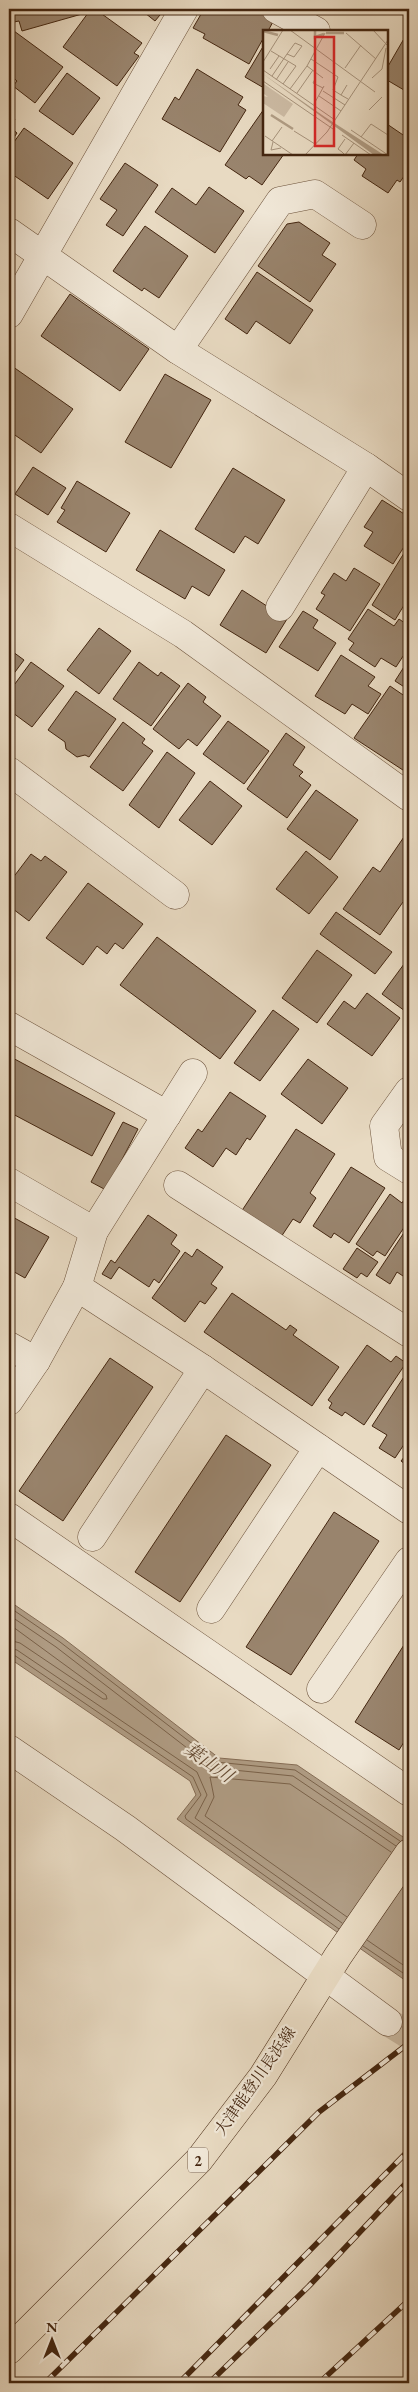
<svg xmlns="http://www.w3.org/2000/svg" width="418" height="2392" font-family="'EB Garamond','Noto Serif JP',serif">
  <rect width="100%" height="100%" fill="#e8dac2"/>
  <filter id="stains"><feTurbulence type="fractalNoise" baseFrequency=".004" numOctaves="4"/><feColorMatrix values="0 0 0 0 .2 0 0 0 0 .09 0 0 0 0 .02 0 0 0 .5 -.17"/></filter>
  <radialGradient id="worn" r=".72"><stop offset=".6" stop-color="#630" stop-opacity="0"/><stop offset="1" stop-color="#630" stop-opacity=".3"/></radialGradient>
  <!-- water -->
  <path fill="#b09d85" stroke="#856d56" d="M9 1601 63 1638 219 1758 297 1765 409 1841V1983L177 1819 196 1795 190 1781 9 1658Z"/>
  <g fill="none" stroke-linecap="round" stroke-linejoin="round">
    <!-- shore -->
    <g stroke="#7a624a" stroke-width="1">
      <path d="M9 1607 60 1642 216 1762 295 1770 400 1841"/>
      <path d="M9 1615 56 1647 213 1768 293 1776 396 1846"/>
      <path d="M9 1624 106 1695 107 1699H103L20 1643 9 1640"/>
      <path d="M9 1648 17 1650 197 1772 207 1795 195 1818 342 1923"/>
      <path d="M9 1654 14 1655 193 1777 201 1795 185 1816 186 1819 339 1929"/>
      <path d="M347 1917 205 1816 214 1797 210 1777 290 1784 391 1852"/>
      <path d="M367 1940 409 1969"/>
      <path d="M363 1946 409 1977"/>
    </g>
  </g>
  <!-- building -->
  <g fill="#99846d" stroke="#442610">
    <path d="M9 9H80L82 14 22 31 19 21 9 23Z"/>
    <path d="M91 9H95L142 43 134 53 139 56 117 86 63 47Z"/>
    <path d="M140 9H165L155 21Z"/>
    <path d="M204 9H258L275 18 268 31H264V37L249 64 203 38 205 34 193 28Z"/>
    <path d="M409 30V93L387 80V68Z"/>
    <path d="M14 31 63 67 35 103 13 86 17 81 9 74V39Z"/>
    <path d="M264 45V88L245 77Z"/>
    <path d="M197 69 243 97 238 105 246 110 220 152 162 119 175 97 179 100Z"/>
    <path d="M67 73 100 98 73 135 39 111Z"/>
    <path d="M264 109V154H284L262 185 249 176 246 179 225 165Z"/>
    <path d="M9 115 15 119 10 127 17 133 9 145Z"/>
    <path d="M387 124 409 139V169L400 182 397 180 388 193 362 176 366 169 354 160 358 154H387Z"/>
    <path d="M24 128 73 163 48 199 9 172V149Z"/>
    <path d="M125 163 158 185 123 236 106 225 117 210 100 199Z"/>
    <path d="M209 187 244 211 215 253 155 212 172 188 196 205Z"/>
    <path d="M299 222 330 243 322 255 336 264 310 302 258 266 287 224Z"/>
    <path d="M145 226 188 256 159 298 144 288 142 291 113 271Z"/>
    <path d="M257 272 313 310 290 344 256 321 247 334 225 319Z"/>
    <path d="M70 294 149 349 120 391 41 336Z"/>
    <path d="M9 364 73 409 41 453 9 431Z"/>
    <path d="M165 374 211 400 171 468 125 442Z"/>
    <path d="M33 467 66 488 48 515 15 494Z"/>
    <path d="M233 468 285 500 258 544 245 536 234 553 195 529Z"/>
    <path d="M77 481 130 513 106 552 57 522 65 510 61 508Z"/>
    <path d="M382 500 409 517V539L393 564 364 546 373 532 364 527Z"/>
    <path d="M160 530 225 570 209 596 192 586 185 599 136 570Z"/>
    <path d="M409 545V597L395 620 372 605Z"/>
    <path d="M354 568 380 584 350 631 316 609 325 595 321 593 334 573 346 581Z"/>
    <path d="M242 590 287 619 266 653 220 625Z"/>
    <path d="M368 609 394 626 399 619 409 626V647L396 667 381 658 375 667 349 650 354 643 348 639Z"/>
    <path d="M303 611 318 620 313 628 336 643 318 671 279 647Z"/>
    <path d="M99 628 131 651 99 694 67 670Z"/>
    <path d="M9 649 24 660 9 680Z"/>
    <path d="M341 655 375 677 368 686 381 694 368 714 352 704 345 714 315 696Z"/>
    <path d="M409 659V690L395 681Z"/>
    <path d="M31 662 64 686 32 727 9 710V692Z"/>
    <path d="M139 662 158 676 161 672 180 686 151 726 113 699Z"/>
    <path d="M188 683 206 697 203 702 221 716 197 746 188 739 179 749 153 729Z"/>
    <path d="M390 686 409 699V774L354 738Z"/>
    <path d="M76 691 116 719 89 757 85 755 77 757 66 749 65 742 48 730Z"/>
    <path d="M228 721 269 751 244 784 203 754Z"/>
    <path d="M123 722 145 739 142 743 153 751 123 791 90 767Z"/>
    <path d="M286 733 305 747 293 765 303 772 299 776 311 785 287 818 247 789Z"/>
    <path d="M167 752 195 773 159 828 129 805Z"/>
    <path d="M210 781 242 806 212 845 179 820Z"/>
    <path d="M316 790 358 820 330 860 287 829Z"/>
    <path d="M408 831 409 907 403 902 380 935 343 909 373 867 380 872Z"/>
    <path d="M306 851 338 877 309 914 276 889Z"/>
    <path d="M31 854 41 861 45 856 67 872 29 921 9 906V883Z"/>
    <path d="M88 883 143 924 123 949 115 943 107 954 97 946 83 965 46 938Z"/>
    <path d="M336 912 392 952 375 974 320 934Z"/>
    <path d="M157 937 256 1011 220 1059 120 985Z"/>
    <path d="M317 950 352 975 317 1023 282 998Z"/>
    <path d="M407 960 409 961V1014L382 994Z"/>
    <path d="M367 993 400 1018 372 1056 327 1024 344 1001 355 1009Z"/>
    <path d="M273 1010 299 1029 260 1081 234 1063Z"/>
    <path d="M9 1056 115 1113 92 1156 9 1112Z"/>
    <path d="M308 1059 348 1088 322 1124 281 1094Z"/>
    <path d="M230 1092 266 1116 250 1140 247 1138 236 1155 226 1148 213 1167 185 1148 198 1129 202 1132Z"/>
    <path d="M123 1122 138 1129 106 1190 91 1182Z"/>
    <path d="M296 1129 335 1154 310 1193 316 1198 300 1223 293 1219 281 1237 241 1212Z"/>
    <path d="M351 1167 385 1188 349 1243 334 1233 331 1238 313 1226Z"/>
    <path d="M390 1194 402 1203 407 1195 409 1197V1220L385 1256 377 1251 373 1256 356 1244Z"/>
    <path d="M9 1215 49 1237 25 1278 9 1269Z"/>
    <path d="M148 1215 177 1235 171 1244 180 1251 159 1283 154 1279 149 1287 119 1267 111 1279 102 1274 111 1260 115 1263Z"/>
    <path d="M409 1225V1274L406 1278 397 1272 390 1284 376 1275Z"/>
    <path d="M357 1248 378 1262 367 1277 361 1273 357 1278 343 1269Z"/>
    <path d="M197 1249 223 1267 211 1284 217 1288 205 1304 200 1301 185 1322 152 1298 185 1252 192 1257Z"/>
    <path d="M232 1293 286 1330 290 1325 297 1330 293 1335 339 1367 312 1406 204 1332Z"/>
    <path d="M367 1345 391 1362 396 1356 406 1363 364 1425 345 1412 342 1416 329 1408 332 1403 328 1400Z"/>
    <path d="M110 1358 153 1387 63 1521 19 1491Z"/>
    <path d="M409 1369V1437L395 1458 379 1448 387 1435 372 1426Z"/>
    <path d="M226 1435 271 1465 180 1602 135 1572Z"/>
    <path d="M409 1451V1467L401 1461Z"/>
    <path d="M334 1512 379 1541 291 1675 246 1647Z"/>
    <path d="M409 1637V1734L399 1750 355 1722Z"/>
  </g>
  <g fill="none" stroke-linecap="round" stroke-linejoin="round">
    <!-- minor-tunnel -->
    <path stroke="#c7b69e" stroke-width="28" stroke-dasharray="28 14" stroke-linecap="butt" d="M388 2022 409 2035"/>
    <!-- minor casing -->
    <g stroke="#6d533c" stroke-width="29">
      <g id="minor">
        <path d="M276 9 316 31"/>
        <path d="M9 232 178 350 366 467 409 497"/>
        <path d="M9 314 184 9"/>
        <path d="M178 350 280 201 315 194 362 225"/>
        <path d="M9 527 183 634 409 797"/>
        <path d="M280 607 366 467"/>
        <path d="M9 771 175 895"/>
        <path d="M9 1026 167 1115"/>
        <path d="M409 1091 384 1126 388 1157 409 1170"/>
        <path d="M9 1182 94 1231"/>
        <path d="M178 1185 409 1333"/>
        <path d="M77 1287 203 1369 409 1510"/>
        <path d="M9 1346 36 1361"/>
        <path d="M9 1401 36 1361 77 1287 94 1231 193 1073"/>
        <path d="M9 1517 409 1792"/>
        <path d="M92 1537 203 1369"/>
        <path d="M211 1609 318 1448"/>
        <path d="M321 1689 409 1561"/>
        <path d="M9 1749 125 1828 388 2022"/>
      </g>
    </g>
    <!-- major casing -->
    <g stroke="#442610" stroke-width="29">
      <path id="major" d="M9 2350 199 2160 263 2076 338 1956 409 1853"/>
    </g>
    <!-- minor -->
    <use href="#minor" stroke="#f0e7d7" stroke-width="28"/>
    <!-- major -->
    <use href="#major" stroke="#e8dac2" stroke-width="28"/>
    <!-- rail casing -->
    <g stroke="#442610" stroke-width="5.5">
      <g id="rail">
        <path d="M45 2383 319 2112 409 2043"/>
        <path d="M179 2383 409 2150"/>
        <path d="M209 2383 309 2286 409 2180"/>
        <path d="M319 2383 409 2300"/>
      </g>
    </g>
    <!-- rail -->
    <use href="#rail" stroke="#f0e7d7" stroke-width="4" stroke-dasharray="11" stroke-linecap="butt"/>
  </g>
  <g text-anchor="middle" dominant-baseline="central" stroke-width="4.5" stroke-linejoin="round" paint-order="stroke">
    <!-- shield labels -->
    <rect fill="#f0e7d7" stroke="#78604c" stroke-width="1" x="188" y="2147.5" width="20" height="25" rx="4"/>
    <g font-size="15" font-weight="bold" fill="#442610">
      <text x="198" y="2160">2</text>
    </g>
    <!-- street labels -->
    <g font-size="16" fill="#442610" stroke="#f0e7d7">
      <text transform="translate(255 2081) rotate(-55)">大津能登川長浜線</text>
    </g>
    <!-- water labels -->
    <g font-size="18" font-style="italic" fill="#644a33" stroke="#f0e7d7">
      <text transform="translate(209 1762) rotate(35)">葉山川</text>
    </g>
  </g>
  <!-- overview -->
  <g transform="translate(263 30)">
    <rect width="125" height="125" fill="#e8dac2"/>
    <path d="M1 54 30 74 21 87 0 73V66L5 67 0 63Z" fill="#ccbba4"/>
    <path d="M0 44 62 87 121 125H111Z" fill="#b09d85"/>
    <path fill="none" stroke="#b09d85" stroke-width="2.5" d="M52 0V7L61 4M0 1 15 5M63 3H81M8 85 30 99"/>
    <path fill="none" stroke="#a6927b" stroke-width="1" d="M27 0 112 62M110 0 124 15M83 3 113 29M8 21 33 36 20 54M48 29 75 47 70 60 78 65M0 32 20 0M82 38 98 15M7 39 16 26M0 40 72 90M9 46 24 24 31 27 39 16 32 13 24 24M60 48 44 36 62 3M109 48 119 39 123 18M52 49 50 53 60 58M13 50 25 32M0 51 70 99M84 55 78 65 85 69M27 59 44 36M60 61 82 75M34 63 50 40M56 66 78 81M51 74 61 56M106 80 119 67M88 100 125 125M31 101 52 114M79 105 108 125M2 106 30 125M98 107 108 94 125 105M9 111 19 97M10 112 8 120 18 118M79 122 82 125 91 113M79 122 75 119 82 109M42 125 64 102 125 10"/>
    <path fill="#d62828" fill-opacity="0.15" stroke="#d62828" stroke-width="2.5" d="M52 7H71V116H52Z"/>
    <rect width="125" height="125" fill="none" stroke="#442610" stroke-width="2.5"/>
  </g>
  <!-- margin -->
  <rect width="418" height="2392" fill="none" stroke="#e8dac2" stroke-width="30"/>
  <rect x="10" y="10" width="398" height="2372" fill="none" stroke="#442610" stroke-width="2.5"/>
  <rect x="15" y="15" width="388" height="2362" fill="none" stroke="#442610"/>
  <!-- north arrow -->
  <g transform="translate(52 2340)" stroke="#f0e7d7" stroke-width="4" paint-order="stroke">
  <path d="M0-4L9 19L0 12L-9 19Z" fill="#442610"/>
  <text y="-8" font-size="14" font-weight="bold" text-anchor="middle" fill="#442610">N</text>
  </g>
  <rect width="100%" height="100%" filter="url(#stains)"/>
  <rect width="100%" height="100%" fill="url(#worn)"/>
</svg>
